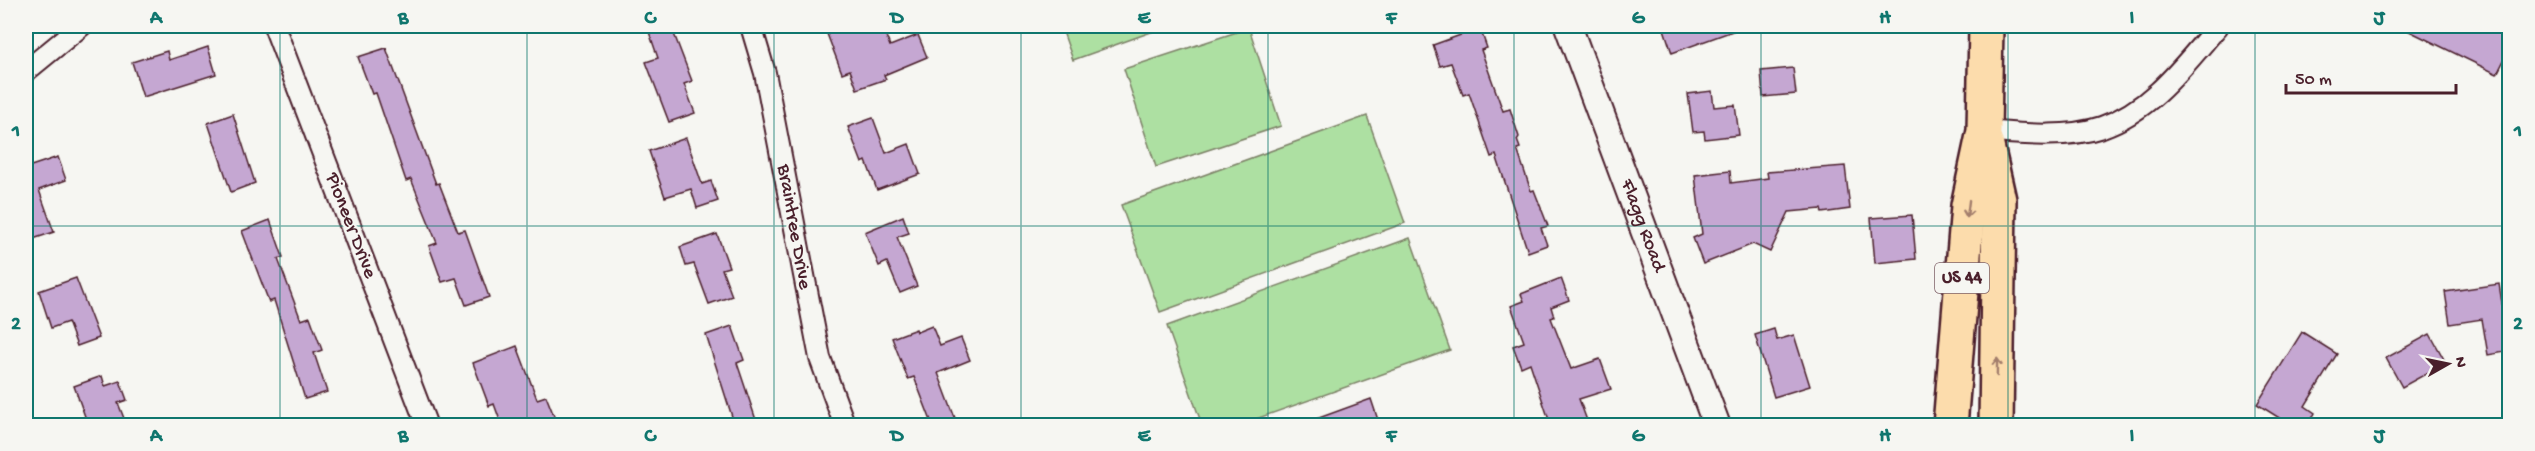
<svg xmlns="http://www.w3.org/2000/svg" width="2535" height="451" font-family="'Gochi Hand',sans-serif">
  <rect width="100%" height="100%" fill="#f6f6f2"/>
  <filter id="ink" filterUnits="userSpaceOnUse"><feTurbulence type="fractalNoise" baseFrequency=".0167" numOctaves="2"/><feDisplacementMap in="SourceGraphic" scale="12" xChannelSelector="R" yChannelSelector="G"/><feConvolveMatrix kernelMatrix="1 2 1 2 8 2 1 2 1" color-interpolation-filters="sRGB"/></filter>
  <g filter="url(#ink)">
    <!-- green -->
    <g fill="#ade0a2" stroke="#7c8066" stroke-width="1.5">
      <path d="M1061 26H1168L1073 60Z"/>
      <path d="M1249 28 1281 126 1156 167 1124 69Z"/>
      <path d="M1367 116 1405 223 1160 312 1121 205Z"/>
      <path d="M1410 238 1450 350 1239 425H1202L1167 326Z"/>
    </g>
    <!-- building -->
    <g fill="#c5a7d2" stroke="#4a1f2b" stroke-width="1.5">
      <path d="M647 26H671L692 81 684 84 695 113 669 122 646 62 658 58Z"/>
      <path d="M824 26H882L890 46 918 35 927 57 884 75 886 79 857 89 850 70 842 73Z"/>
      <path d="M1663 26H1741V28L1672 53Z"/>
      <path d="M2399 26H2510V48L2497 74Z"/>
      <path d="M1480 28 1487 48 1481 50 1503 111 1510 109 1519 137 1517 140 1520 148 1517 149 1531 191 1534 190 1548 226 1541 228 1547 245 1528 252 1496 155 1491 157 1469 93 1463 95 1451 63 1440 66 1433 45Z"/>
      <path d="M208 47 216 74 143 97 132 62 167 51 169 60Z"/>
      <path d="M386 48 436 184 439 183 458 232 465 230 489 297 466 305 456 278 442 282 429 246 437 243 411 179 406 181 376 93 372 94 358 57Z"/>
      <path d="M1793 68 1796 94 1763 97 1761 71Z"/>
      <path d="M1712 91 1714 107 1735 105 1739 135 1705 139 1704 131 1693 132 1688 94Z"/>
      <path d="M233 114 255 183 231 192 208 123Z"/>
      <path d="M873 118 886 153 909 144 920 174 877 190 866 161 862 163 848 127Z"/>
      <path d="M686 138 702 184 711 181 718 201 697 208 691 189 665 197 649 151Z"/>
      <path d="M58 157 66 180 39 190 54 232 30 240 26 227V159L29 158 31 166Z"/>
      <path d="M1845 166 1850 209 1822 213 1821 209 1789 212 1770 252 1753 244 1703 264 1693 238 1702 234 1695 175 1730 171 1731 183 1768 178 1767 172Z"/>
      <path d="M1912 215 1916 259 1875 263 1871 218Z"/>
      <path d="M903 216 909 233 897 237 917 286 900 293 887 262 879 266 865 232Z"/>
      <path d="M270 220 283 257 278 259 301 320 310 317 322 350 314 353 327 392 305 399 274 300 269 302 242 231Z"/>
      <path d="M717 234 729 267 722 269 732 296 709 304 694 264 686 266 680 247Z"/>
      <path d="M76 278 99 338 77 346 68 322 51 328 39 291Z"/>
      <path d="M1561 278 1569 300 1551 307 1554 317 1551 318 1571 369 1600 359 1611 389 1579 399 1589 426H1551L1530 363 1521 367 1513 346 1524 342 1511 306 1524 301 1521 294Z"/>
      <path d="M2499 284 2505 322 2510 321V351L2488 355 2482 319 2450 324 2445 292Z"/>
      <path d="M732 326 744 360 737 363 758 426H735L706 335Z"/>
      <path d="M932 326 940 346 961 338 970 360 938 373 958 426H933L914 377 908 379 892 338 916 329 917 332Z"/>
      <path d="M1774 329 1777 340 1794 335 1810 386 1774 397 1755 335Z"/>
      <path d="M2302 332 2337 354 2305 406 2315 413 2308 426H2292L2257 404Z"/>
      <path d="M2430 334 2446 363 2402 387 2386 358Z"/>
      <path d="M517 346 537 399 546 396 558 426H502L494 404 489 406 473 363Z"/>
      <path d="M102 376 105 386 120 381 127 400 118 403 127 426H99L96 419 87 422 74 386Z"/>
      <path d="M1371 399 1380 426H1305V423Z"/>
    </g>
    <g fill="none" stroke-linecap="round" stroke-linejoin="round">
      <!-- minor casing -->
      <g stroke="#4a1f2b" stroke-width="24">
        <g id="minor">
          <path d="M274 26 427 426"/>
          <path d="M751 26 765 73 820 358 845 426"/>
          <path d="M26 71 81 26"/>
          <path d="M1984 131C2021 134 2066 139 2102 127 2152 110 2185 64 2218 26"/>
        </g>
      </g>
      <!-- tertiary casing -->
      <g stroke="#4a1f2b" stroke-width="30">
        <g id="tertiary">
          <path id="s1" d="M1568 26 1717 426"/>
        </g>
      </g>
      <!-- trunk casing -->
      <g stroke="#4a1f2b" stroke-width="38">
        <g id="trunk">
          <path d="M1986 142 1999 200 1996 426"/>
          <path d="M1950 426 1968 206 1984 131 1986 26"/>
        </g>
      </g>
      <!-- minor -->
      <use href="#minor" stroke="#f6f6f2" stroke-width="20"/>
      <!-- tertiary -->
      <use href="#tertiary" stroke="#f6f6f2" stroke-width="26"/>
      <!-- trunk -->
      <use href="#trunk" stroke="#fcdcac" stroke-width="33"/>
    </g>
    <!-- one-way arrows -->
    <defs><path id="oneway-shaft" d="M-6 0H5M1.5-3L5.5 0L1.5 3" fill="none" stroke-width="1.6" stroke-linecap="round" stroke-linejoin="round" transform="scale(1.5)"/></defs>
    <g stroke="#a37e6c">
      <use href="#oneway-shaft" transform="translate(1968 209) rotate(97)"/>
      <use href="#oneway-shaft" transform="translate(1997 367) rotate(-89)"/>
    </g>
  </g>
  <!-- grid -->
  <path fill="none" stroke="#0f766e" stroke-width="1.5" stroke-opacity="0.55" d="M280 26V426M527 26V426M774 26V426M1021 26V426M1268 26V426M1514 26V426M1761 26V426M2008 26V426M2255 26V426M26 226H2510"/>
  <g text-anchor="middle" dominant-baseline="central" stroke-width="4.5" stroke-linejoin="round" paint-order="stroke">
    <!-- shield labels -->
    <rect fill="#f6f6f2" stroke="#7e6067" stroke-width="1.5" x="1935" y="263" width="54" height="30" rx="4.5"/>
    <g font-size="18" font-weight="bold" fill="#4a1f2b">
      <text x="1962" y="278">US 44</text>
    </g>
    <!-- street labels -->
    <g font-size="20" fill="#4a1f2b" stroke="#f6f6f2">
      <text transform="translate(350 226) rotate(69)">Pioneer Drive</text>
      <text stroke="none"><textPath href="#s1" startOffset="213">Flagg Road</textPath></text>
      <text transform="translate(793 227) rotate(80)">Braintree Drive</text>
    </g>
  </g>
  <!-- margin -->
  <rect width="2535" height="451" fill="none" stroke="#f6f6f2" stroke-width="66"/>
  <!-- north arrow -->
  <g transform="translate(2448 364) rotate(81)" stroke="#f6f6f2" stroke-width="4.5" paint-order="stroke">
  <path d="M0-4.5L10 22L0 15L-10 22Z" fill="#4a1f2b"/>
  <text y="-9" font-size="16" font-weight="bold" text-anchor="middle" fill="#4a1f2b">N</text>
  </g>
  <!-- scale -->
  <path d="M2286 84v9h170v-9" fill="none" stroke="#4a1f2b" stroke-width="3"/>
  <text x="2295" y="84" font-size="18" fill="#4a1f2b" stroke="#f6f6f2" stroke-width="4.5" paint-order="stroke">50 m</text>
  <rect x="33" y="33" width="2469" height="385" fill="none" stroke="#0f766e" stroke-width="2"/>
  <g font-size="20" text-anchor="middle" font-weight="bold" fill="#0f766e">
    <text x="156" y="23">A</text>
    <text x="403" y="23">B</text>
    <text x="650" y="23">C</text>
    <text x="897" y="23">D</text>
    <text x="1144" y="23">E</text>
    <text x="1391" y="23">F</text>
    <text x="1638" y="23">G</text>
    <text x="1885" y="23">H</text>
    <text x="2132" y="23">I</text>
    <text x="2379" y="23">J</text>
    <text x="16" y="136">1</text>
    <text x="2518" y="136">1</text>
    <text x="16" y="329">2</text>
    <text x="2518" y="329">2</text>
    <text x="156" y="441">A</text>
    <text x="403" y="441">B</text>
    <text x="650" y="441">C</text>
    <text x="897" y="441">D</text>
    <text x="1144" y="441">E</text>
    <text x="1391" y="441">F</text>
    <text x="1638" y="441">G</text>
    <text x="1885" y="441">H</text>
    <text x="2132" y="441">I</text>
    <text x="2379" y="441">J</text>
  </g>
</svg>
